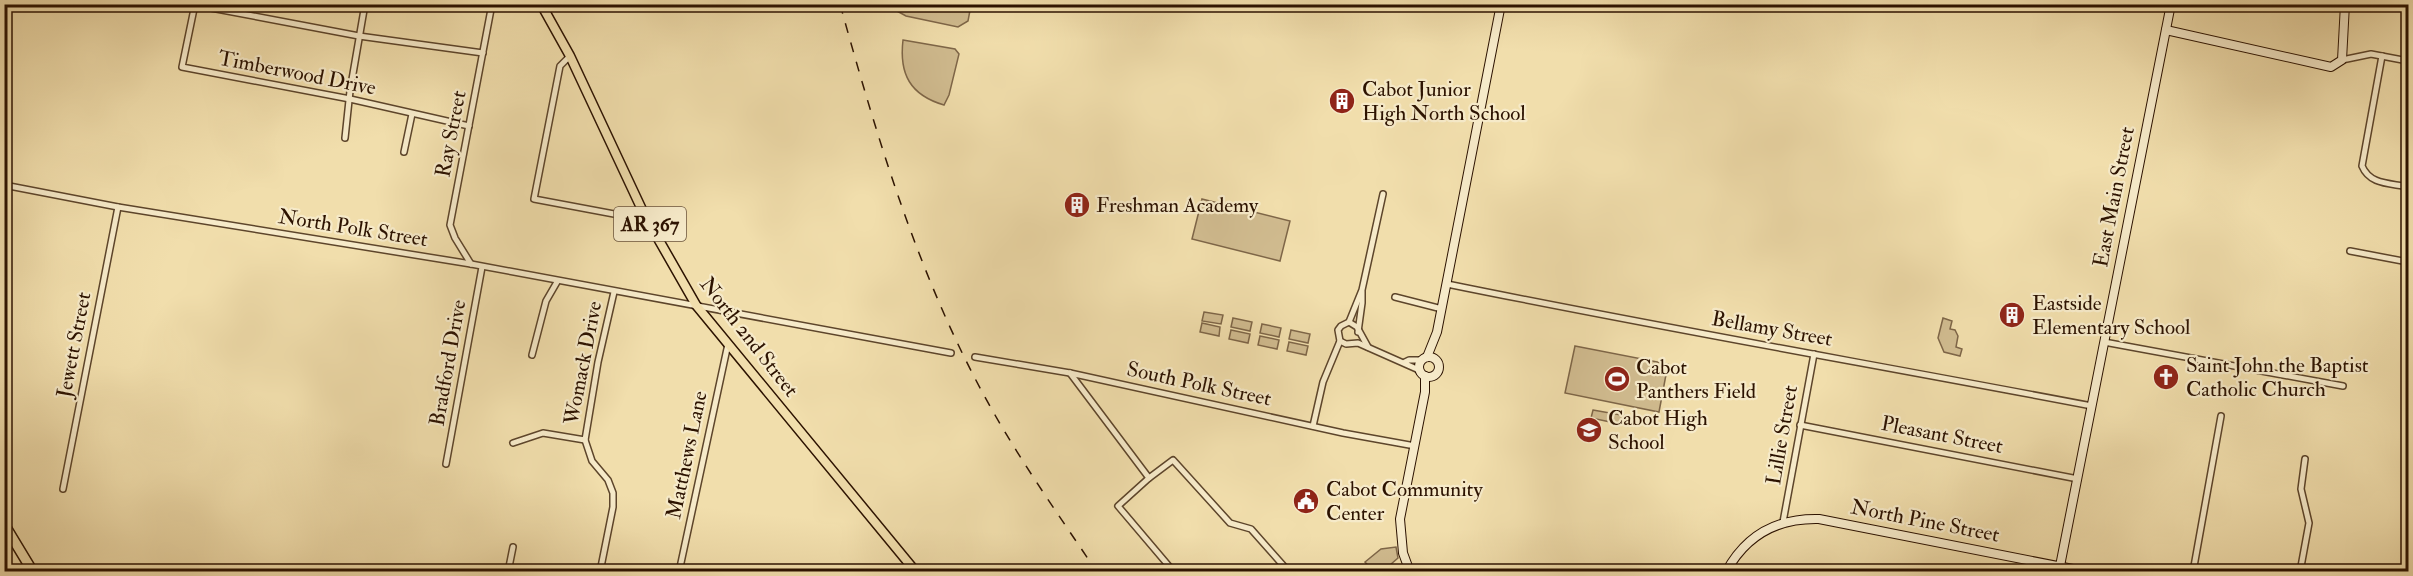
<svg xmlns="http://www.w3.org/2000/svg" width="2413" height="576" font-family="'IM FELL Double Pica',serif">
  <rect width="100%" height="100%" fill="#f1deac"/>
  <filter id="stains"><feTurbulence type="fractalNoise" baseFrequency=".00333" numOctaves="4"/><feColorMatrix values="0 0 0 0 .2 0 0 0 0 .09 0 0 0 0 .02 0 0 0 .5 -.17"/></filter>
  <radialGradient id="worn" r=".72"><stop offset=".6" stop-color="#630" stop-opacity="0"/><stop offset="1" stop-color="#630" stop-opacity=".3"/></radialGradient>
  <!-- green -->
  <g fill="#d0bb8f" stroke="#7e6648" stroke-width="1.5">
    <path d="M886 5H971L968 21 958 27 906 16Z"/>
    <path d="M903 40 955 49 959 54 949 95 944 105C910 95 899 74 903 40Z"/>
    <path d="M1202 199 1290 221 1280 261 1192 239Z"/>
    <path d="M1204 312 1223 315 1221 324 1202 321Z"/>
    <path d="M1233 318 1252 322 1250 331 1231 327Z"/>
    <path d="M1943 318 1952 321 1950 329 1955 330 1958 336 1956 347 1962 349 1960 356 1944 352 1938 338Z"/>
    <path d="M1202 323 1220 327 1219 336 1200 332Z"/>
    <path d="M1262 324 1281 328 1279 337 1260 333Z"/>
    <path d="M1231 330 1250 334 1248 343 1229 339Z"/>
    <path d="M1291 330 1310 334 1308 343 1289 339Z"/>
    <path d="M1260 336 1279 340 1277 349 1258 345Z"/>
    <path d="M1289 342 1308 346 1306 355 1287 351Z"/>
    <path d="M1575 346 1668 364 1659 412 1565 393Z"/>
    <path d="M1593 410 1627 416 1625 425 1591 418Z"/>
    <path d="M1396 547 1398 558 1383 571H1373L1365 562 1381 549Z"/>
  </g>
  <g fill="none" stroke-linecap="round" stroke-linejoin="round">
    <!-- street casing -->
    <g stroke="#5d452b" stroke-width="8">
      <g id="street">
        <path d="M195 4 182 67 350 99 469 126"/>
        <path d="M1302 4 1314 7"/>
        <path d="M195 5 359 36 483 53"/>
        <path d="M570 56 560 66 534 199 630 217 644 214"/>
        <path d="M2382 56 2362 166C2370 185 2390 183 2408 187"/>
        <path d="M2342 60 2371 54 2408 61"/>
        <path d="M345 138 350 91 365 4"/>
        <path d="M404 152 412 114"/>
        <path d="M4 185 118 207 471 264 951 353"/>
        <path d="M2350 251 2408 262"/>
        <path d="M471 264 455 238 450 225 492 4"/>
        <path d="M1447 284C1662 328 1877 365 2092 406"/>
        <path d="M1395 297 1442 309"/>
        <path d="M1349 322 1357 327 1368 347"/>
        <path d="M1358 332 1362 303V292"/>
        <path d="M1340 341 1346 344 1358 343 1419 370"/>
        <path d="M2104 342 2343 386"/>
        <path d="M532 355 546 301 557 282"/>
        <path d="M975 357 1070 373 1343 433 1415 446"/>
        <path d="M1405 362 1409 360H1421"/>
        <path d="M1070 373 1149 478 1173 460 1230 523 1251 529 1289 572"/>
        <path d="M1800 425 2078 479"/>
        <path d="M1313 426 1323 382 1340 341 1338 330 1341 326 1349 322 1362 290 1383 194"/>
        <path d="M513 443 543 433 585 440"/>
        <path d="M446 464 482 267"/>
        <path d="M1149 478 1118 506 1174 572"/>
        <path d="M63 489 118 207"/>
        <path d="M1783 522 1814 354"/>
        <path d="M508 572 513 547"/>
        <path d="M600 572 613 507V493L608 480 592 461 585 440 598 362 614 292"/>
        <path d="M679 572 728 344"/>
        <path d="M2193 572 2221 416"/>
        <path d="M2300 572 2309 523 2301 489 2305 459"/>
      </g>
    </g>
    <!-- secondary casing -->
    <g stroke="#2c1200" stroke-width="10">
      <g id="secondary">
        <path d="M2166 30 2331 67 2342 60 2345 4"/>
        <path d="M1427 357 1437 332 1501 4"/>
        <circle cx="1429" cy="367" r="10"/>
        <path d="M1410 572 1403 553 1400 519 1425 392V376"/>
        <path d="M1726 572C1746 535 1778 518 1819 519L2088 572"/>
        <path d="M2054 572 2060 566 2171 4"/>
      </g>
    </g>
    <!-- primary casing -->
    <g stroke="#2c1200" stroke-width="11">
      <path id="primary" d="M541 4 570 56 644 214 696 305 916 572"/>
    </g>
    <!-- highway casing -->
    <g stroke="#2c1200" stroke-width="12">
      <g id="highway">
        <path d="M4 524 33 572"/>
        <path d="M4 563 10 572"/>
      </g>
    </g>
    <!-- street -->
    <use href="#street" stroke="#f6eac9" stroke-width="5"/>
    <!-- secondary -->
    <use href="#secondary" stroke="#f6eac9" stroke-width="8"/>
    <!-- primary -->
    <use href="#primary" stroke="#f1deac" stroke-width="8"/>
    <!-- highway -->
    <use href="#highway" stroke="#f1deac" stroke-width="9"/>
    <!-- rail -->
    <path stroke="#2c1200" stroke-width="1.5" stroke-dasharray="10 10" stroke-linecap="butt" d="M840 4C879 145 922 288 995 415 1026 469 1062 520 1097 572"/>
  </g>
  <!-- icons -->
  <defs>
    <g id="building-disc" transform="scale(1.35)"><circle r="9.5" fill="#8f2418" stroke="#f6eac9"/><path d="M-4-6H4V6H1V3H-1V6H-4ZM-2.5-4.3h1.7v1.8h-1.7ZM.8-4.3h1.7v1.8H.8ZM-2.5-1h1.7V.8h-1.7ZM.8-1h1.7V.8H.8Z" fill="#fff"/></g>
    <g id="church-disc" transform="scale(1.35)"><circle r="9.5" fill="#8f2418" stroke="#f6eac9"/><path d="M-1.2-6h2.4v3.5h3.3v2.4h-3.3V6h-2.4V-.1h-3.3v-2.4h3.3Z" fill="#fff"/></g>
    <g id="stadium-disc" transform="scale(1.35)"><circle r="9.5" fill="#8f2418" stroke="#f6eac9"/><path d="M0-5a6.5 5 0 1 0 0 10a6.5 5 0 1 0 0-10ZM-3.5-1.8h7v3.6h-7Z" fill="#fff"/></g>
    <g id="school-disc" transform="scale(1.35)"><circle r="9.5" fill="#8f2418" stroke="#f6eac9"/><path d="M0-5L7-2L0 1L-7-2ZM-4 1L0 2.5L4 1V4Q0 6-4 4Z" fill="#fff"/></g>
    <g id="civic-disc" transform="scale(1.35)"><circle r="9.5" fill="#8f2418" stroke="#f6eac9"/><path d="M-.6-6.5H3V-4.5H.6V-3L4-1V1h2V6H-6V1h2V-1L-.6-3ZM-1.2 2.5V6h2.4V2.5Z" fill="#fff"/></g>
  </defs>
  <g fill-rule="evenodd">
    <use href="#building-disc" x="1342" y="101"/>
    <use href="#building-disc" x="1077" y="205"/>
    <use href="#building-disc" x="2012" y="315"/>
    <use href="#church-disc" x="2166" y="377"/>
    <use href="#stadium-disc" x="1617" y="379"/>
    <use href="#school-disc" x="1589" y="430"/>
    <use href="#civic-disc" x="1306" y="501"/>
  </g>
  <g text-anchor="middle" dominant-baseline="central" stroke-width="4.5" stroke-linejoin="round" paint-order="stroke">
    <!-- shield labels -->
    <rect fill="#f6eac9" stroke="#69533c" stroke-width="1.5" x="614" y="207" width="72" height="34" rx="4.5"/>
    <g font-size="20" font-weight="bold" fill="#2c1200">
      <text x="650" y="224">AR 367</text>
    </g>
    <!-- street labels -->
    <g font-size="21" fill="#2c1200" stroke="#f6eac9">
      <text transform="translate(297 73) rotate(11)">Timberwood Drive</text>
      <text transform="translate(451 134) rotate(-79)">Ray Street</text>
      <text transform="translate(2114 197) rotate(-79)">East Main Street</text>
      <text transform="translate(353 228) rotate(9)">North Polk Street</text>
      <text transform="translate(1772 329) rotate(10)">Bellamy Street</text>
      <text transform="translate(749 337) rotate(52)">North 2nd Street</text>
      <text transform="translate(74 345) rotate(-79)">Jewett Street</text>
      <text transform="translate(448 363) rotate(-80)">Bradford Drive</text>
      <text transform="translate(583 363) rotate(-79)">Womack Drive</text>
      <text transform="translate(1199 384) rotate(12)">South Polk Street</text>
      <text transform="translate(1782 435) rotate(-80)">Lillie Street</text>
      <text transform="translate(1942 435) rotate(11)">Pleasant Street</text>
      <text transform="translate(687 455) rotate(-78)">Matthews Lane</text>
      <text transform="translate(1925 521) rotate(11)">North Pine Street</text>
    </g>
    <!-- poi labels -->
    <g font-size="21" fill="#2c1200" stroke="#f6eac9" text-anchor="start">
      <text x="1362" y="89">Cabot Junior<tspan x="1362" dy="24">High North School</tspan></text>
      <text x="1096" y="205">Freshman Academy</text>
      <text x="2032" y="303">Eastside<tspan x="2032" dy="24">Elementary School</tspan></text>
      <text x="2186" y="365">Saint John the Baptist<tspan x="2186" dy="24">Catholic Church</tspan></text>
      <text x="1636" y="367">Cabot<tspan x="1636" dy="24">Panthers Field</tspan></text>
      <text x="1608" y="418">Cabot High<tspan x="1608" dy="24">School</tspan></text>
      <text x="1326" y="489">Cabot Community<tspan x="1326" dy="24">Center</tspan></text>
    </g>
  </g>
  <!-- margin -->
  <rect width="2413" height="576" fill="none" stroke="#f1deac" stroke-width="24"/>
  <rect x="6" y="6" width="2401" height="564" fill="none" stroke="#2c1200" stroke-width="3"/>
  <rect x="12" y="12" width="2389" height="552" fill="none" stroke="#2c1200" stroke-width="1.5"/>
  <rect width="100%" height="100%" filter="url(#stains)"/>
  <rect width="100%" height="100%" fill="url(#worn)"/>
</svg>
